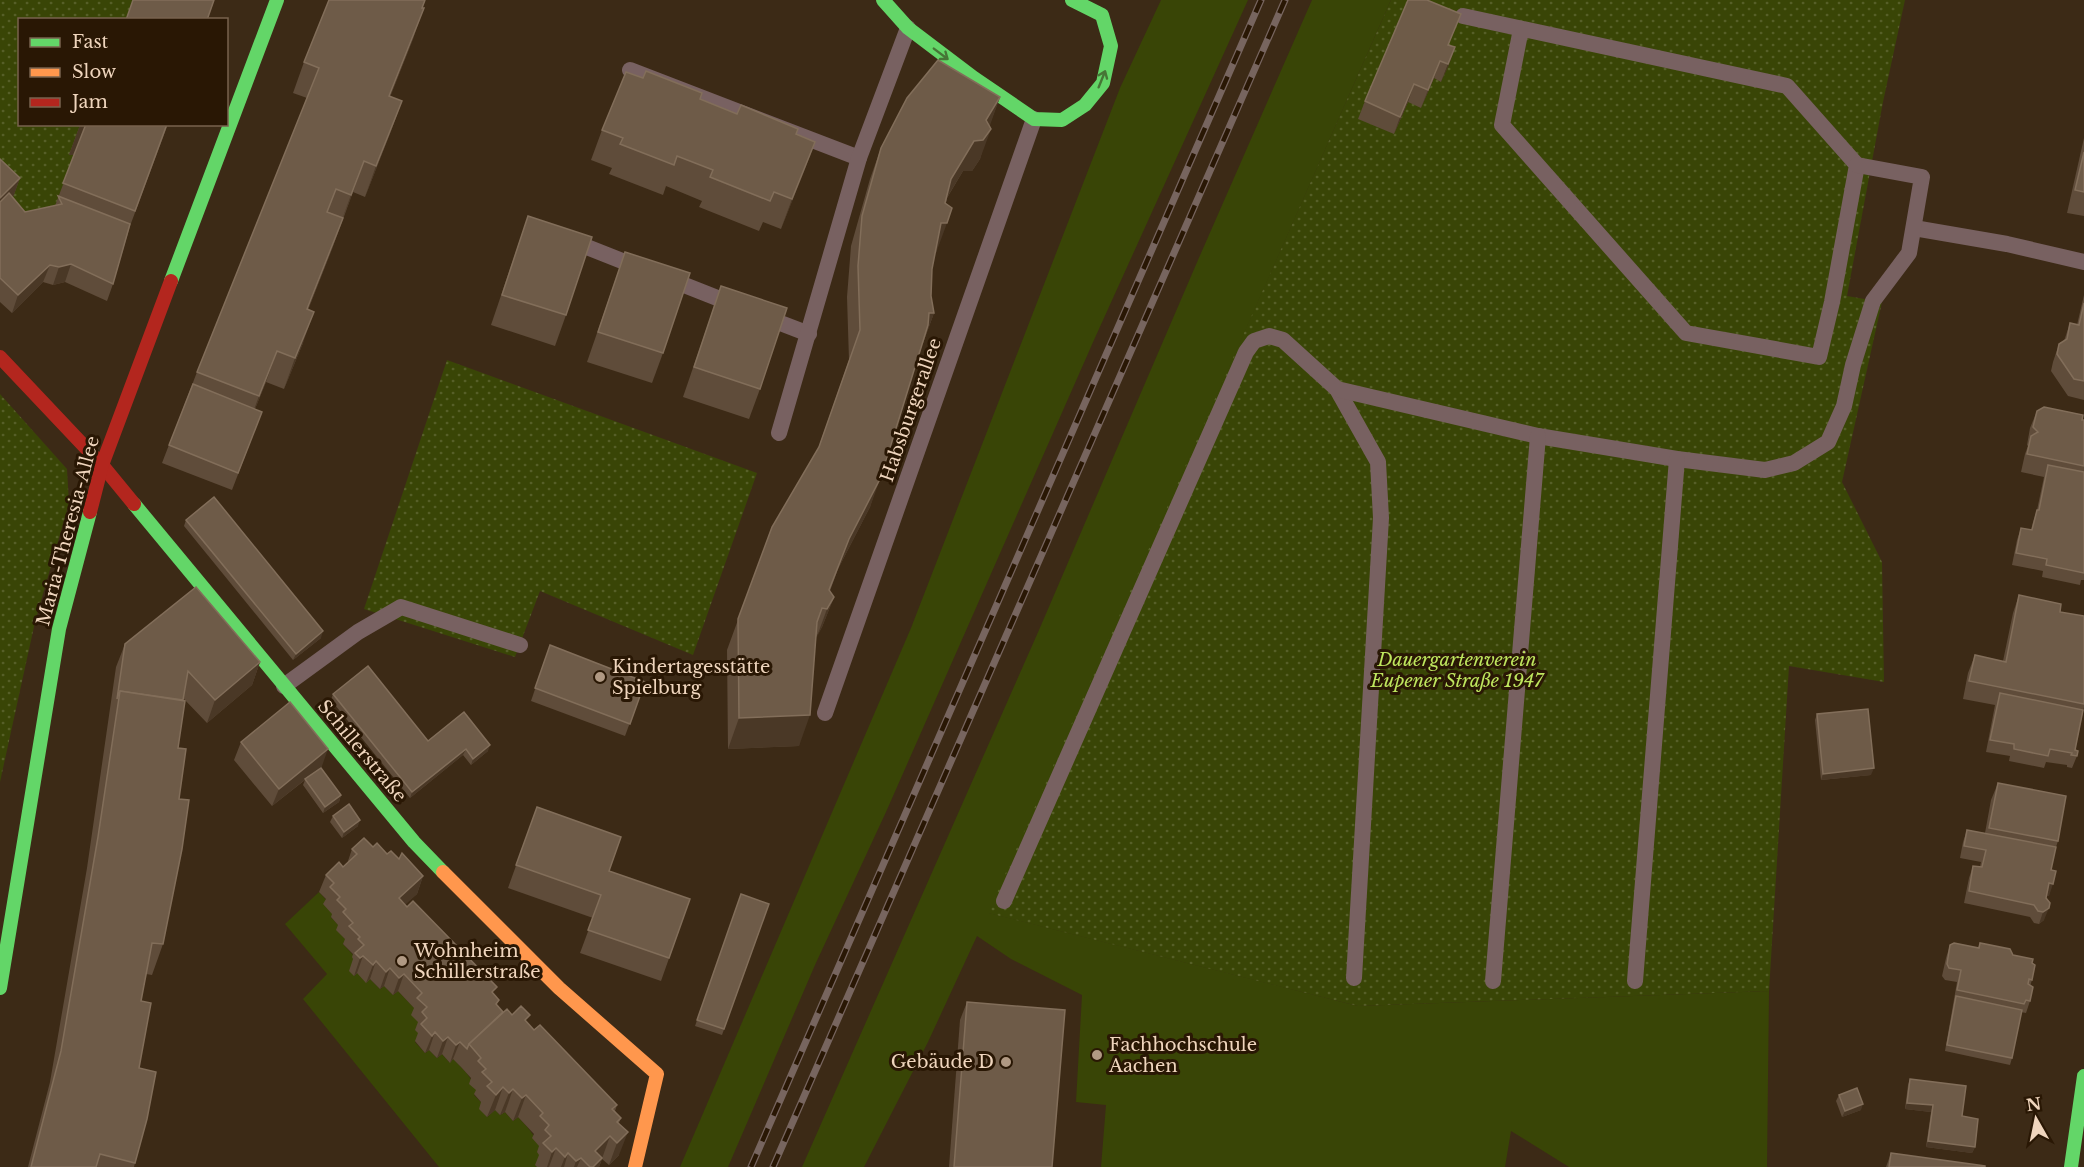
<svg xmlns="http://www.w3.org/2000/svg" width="2084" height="1167" font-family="'Libre Baskerville',serif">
  <defs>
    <pattern id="park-dots" width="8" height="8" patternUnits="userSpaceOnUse" patternTransform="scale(1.5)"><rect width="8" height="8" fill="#394506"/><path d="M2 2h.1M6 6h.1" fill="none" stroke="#565f28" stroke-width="1.8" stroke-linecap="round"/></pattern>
  </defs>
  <rect width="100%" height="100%" fill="#3c2a16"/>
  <!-- grass -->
  <g fill="#394506">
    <path d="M1161 0H1248L1094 340 886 812 815 965 728 1167H680L911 628 1120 88Z"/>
    <path d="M1312 0H1391L989 913 1358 1006 1769 991 1767 1167H1569L1511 1131 1505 1167H1101L1106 1105 1076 1102 1082 995 1011 959 977 936 928 1042 864 1167H802L1039 630 1198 260Z"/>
    <path d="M319 892 327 901 333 915 331 917 340 927 337 930 346 940 343 944 353 955 357 963 354 976 357 973 370 979 380 989 384 986 393 995 398 991 416 1010 421 1036 415 1042 425 1053 429 1050 437 1058 442 1054 449 1062 453 1059C464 1069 472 1078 477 1092L474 1095 484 1105 487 1117 495 1110 500 1115 505 1112 513 1121 518 1117C530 1130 540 1140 542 1158L537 1167H439L303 999 327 974 285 924Z"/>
  </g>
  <!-- park -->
  <g fill="url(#park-dots)">
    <path d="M0 0H146L128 20H20V124L82 125 70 155H75L52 214 19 229 0 189Z"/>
    <path d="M1391 0H1905L1883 102 1847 296 1882 302 1842 482 1882 562 1884 682 1789 666 1769 991 1358 1006 988 913Z"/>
    <path d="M447 360 757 473 693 655 540 591 515 657 364 609Z"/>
    <path d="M0 394 67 469 69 503 35 622 0 782Z"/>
  </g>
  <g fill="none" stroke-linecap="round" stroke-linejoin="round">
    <!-- lane -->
    <g stroke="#786161" stroke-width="16">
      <path d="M1463 16 1787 86 1857 165 1832 302 1819 357 1686 333 1502 125 1521 29"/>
      <path d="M630 70 859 158"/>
      <path d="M1914 228 2007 244 2084 262"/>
      <path d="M569 240 640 268"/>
      <path d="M664 277 735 305"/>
      <path d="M762 316 809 334"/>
      <path d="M1337 389 1378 462 1381 518 1354 978"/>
      <path d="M779 433 859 158 908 28"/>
      <path d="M284 686 358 632 401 607 520 645"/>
      <path d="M825 713 1034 119"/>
      <path d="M1004 901 1246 352 1254 341 1269 336 1283 340 1337 389 1538 436 1677 459 1765 470 1794 463 1828 442 1844 406 1853 365 1873 301 1909 253 1922 177 1857 165"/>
      <path d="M1493 981 1538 436"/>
      <path d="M1635 981 1677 459"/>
    </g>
    <!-- fast -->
    <g stroke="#63d668" stroke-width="14">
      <path d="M883 0 908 28 974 78 1034 119 1062 120 1085 105 1103 83 1111 46 1102 15 1072 0"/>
      <path d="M171 281 277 0"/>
      <path d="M134 504 414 842 443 872"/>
      <path d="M0 988 59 629 90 512"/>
      <path d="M2071 1167 2084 1076"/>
    </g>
    <!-- slow -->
    <path stroke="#ff974d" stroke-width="14" d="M443 872 559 988 657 1074 635 1167"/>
    <!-- jam -->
    <g stroke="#b3261e" stroke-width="14">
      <path d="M0 357 102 465 134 504"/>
      <path d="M90 512 102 465 171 281"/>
    </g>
    <!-- rail casing -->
    <g stroke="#77655f" stroke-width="7">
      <g id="rail">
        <path d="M751 1167 1261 0"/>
        <path d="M773 1167 1285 0"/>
      </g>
    </g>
    <!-- rail -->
    <use href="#rail" stroke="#291704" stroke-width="4.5" stroke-dasharray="14" stroke-linecap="butt"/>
  </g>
  <!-- wall -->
  <g fill="#5f4c3a">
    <path d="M422 8 413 39 390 97 402 101 391 131 365 197 353 192 332 249 308 310 303 343 284 389 266 382 255 409 262 412 232 490 162 463 197 372 307 98 293 93 304 62Z"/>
    <path d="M1449 45 1455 47 1441 82 1434 78 1421 108 1408 102 1394 134 1358 119 1365 101Z"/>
    <path d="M1000 97 989 126 980 159 972 171H963L947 198 936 253H935L932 269 931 296 934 313 923 343H922L870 507 838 569 830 591 834 597 822 627 815 639 799 746 728 749 727 650 772 527 818 449 849 360 847 297 851 246 870 179 881 148Z"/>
    <path d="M700 99 737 114 815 142 781 229 763 222 759 231 699 207 702 201 666 186 663 195 609 174 612 168 591 160 602 130Z"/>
    <path d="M168 124 130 226 113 284 107 301 65 282 53 285 43 282 12 313 0 302V159L20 178 13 197 25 212 55 206 74 155H69L80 125Z"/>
    <path d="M2084 138V216L2067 213Z"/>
    <path d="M528 216 566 315 555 346 491 325Z"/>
    <path d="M625 252 663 353 652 383 587 362Z"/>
    <path d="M721 286 760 389 749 419 683 397Z"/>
    <path d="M2084 295V400L2068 396 2051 371 2053 362 2059 344 2064 341 2070 323 2077 325Z"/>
    <path d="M2037 411 2084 420V580H2081L2080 585 2042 577 2043 571 2012 565 2017 540 2021 528 2031 530 2033 522 2037 510 2044 477 2021 472 2025 454 2028 446 2027 445 2030 428Z"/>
    <path d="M186 520 321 638 293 660 184 526Z"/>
    <path d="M2019 595 2060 612 2084 616V707L2075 750 2077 756 2072 768 2067 767V765L2046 762 2044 768 2009 761 2010 756 1986 752 1995 705 1963 699 1968 673 1975 655 2003 661 2013 613Z"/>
    <path d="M125 644 260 662 252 685 207 723 183 698 178 748 179 799 163 944 152 975 146 974 141 1001 135 1163 134 1167H28L50 1082 87 868 116 667Z"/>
    <path d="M550 645 645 682 625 736 531 701Z"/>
    <path d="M333 694 428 741 488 751 471 765 463 755 410 798 331 700Z"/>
    <path d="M1817 714 1871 775 1821 780 1815 720Z"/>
    <path d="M241 742 322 766 313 774 341 795 339 802 323 813 303 785 305 780 272 806 234 760Z"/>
    <path d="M1998 783 2058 841 2056 847 2051 870 2049 896 2046 895 2044 920 2039 924 2034 923 2030 917 1964 903 1969 878 1973 866 1980 867 1981 862 1960 858 1963 842 1967 830 1985 833 1991 800Z"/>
    <path d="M537 807 609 871 690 899 661 981 580 953 593 918 508 888Z"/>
    <path d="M333 816 358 826 342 838 330 822Z"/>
    <path d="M373 847 399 859 423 876 417 894 405 904 494 994 497 1006 503 1012 512 1015 527 1023 534 1030 617 1105 615 1111 621 1118 619 1123V1155L609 1165 602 1159 599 1167H537L535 1165 539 1155 537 1152 539 1146 532 1138 534 1134 518 1117 513 1121 505 1112 500 1115 495 1110 487 1117 479 1109 481 1102 474 1094 476 1090 469 1084 471 1078 461 1067 453 1059 450 1063 442 1054 437 1058 429 1050 425 1053 415 1041 418 1033 415 1030 418 1022 411 1015 414 1008 398 991 393 995 384 986 380 989 370 979 366 983 357 973 354 976 349 971 353 959 352 957 353 954 343 944 345 939 336 930 338 925 331 917 332 914 323 904 326 899 319 892 326 875 343 867 347 864 352 849Z"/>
    <path d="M741 894 769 904 722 1035 695 1026Z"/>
    <path d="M1980 943 2013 955 2032 963V980L2030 986V1001L2026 1013 2021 1012 2012 1058 2010 1065 1945 1051 1957 982 1945 980 1942 976 1946 958 1950 945 1978 948Z"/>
    <path d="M967 1002 1052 1167H949L960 1020Z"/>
    <path d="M1910 1079 1962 1116 1975 1147 1972 1153 1926 1147 1931 1112 1905 1109 1908 1085Z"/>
    <path d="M1839 1095 1861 1110 1842 1117 1836 1101Z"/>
    <path d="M1891 1153 1985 1167H1886Z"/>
  </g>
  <!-- shaded-wall -->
  <g fill="#4a3826">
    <path d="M424 8 413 39 378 127 389 96Z"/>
    <path d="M1455 47 1449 65 1441 82 1448 64Z"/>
    <path d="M1440 61 1434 78 1421 108 1428 90Z"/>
    <path d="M1414 84 1408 102 1394 134 1400 117Z"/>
    <path d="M1000 97 989 128 991 129 980 159 972 171H963L940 209 951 179Z"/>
    <path d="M402 101 391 131 365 197 376 166Z"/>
    <path d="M86 124 75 155H69L80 125Z"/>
    <path d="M815 142 804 172 781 229 792 199Z"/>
    <path d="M364 161 353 192 340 225 351 195Z"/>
    <path d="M20 178 12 200 0 212V198Z"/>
    <path d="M343 218 332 249 296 340 307 309Z"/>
    <path d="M941 223H947L936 253 930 254Z"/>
    <path d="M71 264 65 282 53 285 59 267Z"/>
    <path d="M50 265 43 282 12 313 18 295Z"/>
    <path d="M314 312 303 343 284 389 295 358Z"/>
    <path d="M929 313H934L923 343H918Z"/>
    <path d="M277 351 266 382 248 426 259 396Z"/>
    <path d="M881 477 870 507 838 569 823 608 849 539Z"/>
    <path d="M834 597 822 627 816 639 827 609Z"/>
    <path d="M323 631 321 638 293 660 296 654Z"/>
    <path d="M260 662 252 685 207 723 215 700Z"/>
    <path d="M810 715 799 746 728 749 739 718Z"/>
    <path d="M490 745 488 751 471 765 473 759Z"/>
    <path d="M328 749 322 766 272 806 279 789Z"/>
    <path d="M466 749 463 755 410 798 412 792Z"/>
    <path d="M1874 768 1871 775 1821 780 1823 774Z"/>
    <path d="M341 795 339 802 323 813 325 807Z"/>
    <path d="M360 820 358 826 342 838 344 832Z"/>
    <path d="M423 876 417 894 393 916 399 898Z"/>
    <path d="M2049 883 2053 884 2049 896 2044 895Z"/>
    <path d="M2049 908 2044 920 2039 924 2043 912Z"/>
    <path d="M363 956 357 973 354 976 360 958Z"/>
    <path d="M376 961 370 979 366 983 373 965Z"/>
    <path d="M390 968 384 986 380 989 386 972Z"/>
    <path d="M404 974 398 991 393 995 399 978Z"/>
    <path d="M435 1032 429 1050 425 1053 432 1036Z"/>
    <path d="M448 1037 442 1054 437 1058 443 1041Z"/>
    <path d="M460 1042 453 1059 450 1063 456 1045Z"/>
    <path d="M503 1087 495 1110 487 1117 496 1095Z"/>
    <path d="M513 1089 505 1112 500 1115 509 1093Z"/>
    <path d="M526 1095 518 1117 513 1121 522 1098Z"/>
    <path d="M1907 1103 1933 1105 1931 1112 1905 1109Z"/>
    <path d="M1863 1104 1861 1110 1842 1117 1845 1111Z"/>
    <path d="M628 1132 619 1155 609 1165 617 1143Z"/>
    <path d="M610 1136 599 1167H590L595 1151Z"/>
    <path d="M1928 1141 1975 1147 1972 1153 1926 1147Z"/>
    <path d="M556 1148 549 1167H547L552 1152Z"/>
    <path d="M568 1153 564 1167H561L565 1157Z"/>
    <path d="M581 1158 577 1167H574L576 1161Z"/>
  </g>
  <!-- building -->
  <g fill="#6e5b48" stroke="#826e5a" stroke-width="1.5">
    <path d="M133 0H214L207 20H126Z"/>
    <path d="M329 0H425L422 8H424L389 96 402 101 376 166 364 161 351 195 336 189 327 212 343 218 307 309 314 312 295 358 277 351 259 396 197 372 319 68 304 62Z"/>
    <path d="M1408 0H1427L1461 14 1448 45 1455 47 1448 64 1440 61 1428 90 1414 84 1400 117 1365 101Z"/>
    <path d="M938 60 1000 97 986 120 991 129 983 140 974 141 951 179 945 203 952 208 947 223H941L932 269 931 296 934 313H929L928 325 881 477 849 539 829 590 834 597 827 609 822 608 817 622 810 715 739 718 738 619 772 527 819 447 860 330 858 266 862 216 881 148 907 98Z"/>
    <path d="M646 71 702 93 700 99 737 114 741 105 798 129 796 134 815 142 792 199 774 192 770 201 710 177 713 170 677 156 674 165 620 144 623 138 602 130 626 72 643 78Z"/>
    <path d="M86 124H167L135 211 63 183Z"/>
    <path d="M2084 152V192L2075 190Z"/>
    <path d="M0 159 20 178 0 198Z"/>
    <path d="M9 193 25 212 62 204 58 196 130 224 113 284 71 264 59 267 50 265 18 295 0 278V202Z"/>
    <path d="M528 216 592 237 566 315 502 295Z"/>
    <path d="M625 252 690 273 663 353 598 332Z"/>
    <path d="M721 286 787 308 760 389 694 367Z"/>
    <path d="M2084 303V381L2074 379 2057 354 2059 344 2067 339 2070 323 2079 325Z"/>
    <path d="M193 384 262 412 238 473 169 445Z"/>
    <path d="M2044 407 2083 415 2082 420H2084V466L2027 454 2031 436 2038 432 2033 427 2037 411Z"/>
    <path d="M2048 465 2084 472V573L2046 565 2047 559 2016 553 2021 528 2032 530 2037 510H2039Z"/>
    <path d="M214 497 323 631 296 654 186 520Z"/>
    <path d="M196 587 260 662 215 700 188 671 183 700 120 691 117 699 125 644Z"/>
    <path d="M2019 595 2061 604 2060 612 2084 616V704L1969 681 1975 655 2006 662Z"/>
    <path d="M550 645 645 682 630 724 535 688Z"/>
    <path d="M368 666 428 741 464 712 490 745 473 759 466 749 412 792 333 694Z"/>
    <path d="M120 691 185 701 178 748 186 749 179 799 189 800 182 849 163 944 152 943 141 1001 151 1003 139 1068 156 1072 147 1119 135 1163 100 1154 96 1167H31L61 1051 98 837Z"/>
    <path d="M2000 693 2083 710 2075 750 2078 751 2077 756 2071 755 2072 753 2050 749 2048 756 2014 749V744L1990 740Z"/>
    <path d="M290 702 328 749 279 789 241 742Z"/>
    <path d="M1868 709 1874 768 1823 774 1817 714Z"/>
    <path d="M321 768 341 795 325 807 305 779Z"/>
    <path d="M1998 783 2066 796 2058 841 1989 828Z"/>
    <path d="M349 804 360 820 344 832 333 816Z"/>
    <path d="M537 807 621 837 609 871 690 899 669 958 588 930 601 895 516 865Z"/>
    <path d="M1967 830 2056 847 2051 870 2056 871 2053 884 2049 883 2046 898 2050 903 2049 908 2043 912 2038 911 2034 905 1969 891 1973 866 1982 867 1986 850 1964 846Z"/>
    <path d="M364 838 373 847 377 843 387 854 391 851 399 859 402 853 423 876 399 898 407 907 413 901 497 987 492 992 499 1000 496 1004 503 1012 469 1044 467 1049 460 1042 456 1045 448 1037 443 1041 435 1032 432 1036 421 1024 427 1018 422 1012 427 1007 417 998 422 993 404 974 399 978 390 968 386 972 376 961 373 965 363 956 360 958 355 953 364 945 358 939 360 937 349 926 353 923 343 912 346 909 337 900 340 897 330 887 334 883 326 875 339 862 343 867 357 854 352 849Z"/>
    <path d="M741 894 769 904 724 1029 697 1020Z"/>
    <path d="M1954 943 1979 948 1980 943 2010 949 2013 955 2033 959 2032 963 2035 965 2032 980 2029 979 2028 984 2033 987 2030 1001 2026 1000 2024 1004 1957 990 1961 970 1949 968 1947 964 1950 945Z"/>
    <path d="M1956 996 2022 1010 2012 1058 1947 1045Z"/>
    <path d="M967 1002 1065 1010 1052 1167H954Z"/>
    <path d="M521 1006 530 1015 525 1020 534 1030 540 1025 617 1105 612 1109 621 1118 617 1122 628 1132 617 1143 610 1136 595 1151 602 1158 593 1167H590L581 1158 576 1161 568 1153 565 1157 556 1148 552 1152 543 1143 551 1136 545 1130 549 1125 540 1116 543 1113 526 1095 522 1098 513 1089 509 1093 503 1087 496 1095 487 1086 492 1082 482 1072 486 1069 478 1061 481 1058 469 1044 507 1009 512 1015Z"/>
    <path d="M1910 1079 1966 1086 1962 1116 1978 1119 1975 1147 1928 1141 1933 1105 1907 1103Z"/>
    <path d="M1857 1088 1863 1104 1845 1111 1839 1095Z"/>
    <path d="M1891 1153 1985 1166V1167H1889Z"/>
  </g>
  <!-- one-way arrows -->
  <defs><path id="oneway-shaft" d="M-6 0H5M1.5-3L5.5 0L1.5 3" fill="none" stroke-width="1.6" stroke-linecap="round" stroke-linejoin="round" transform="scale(1.5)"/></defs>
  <g stroke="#467636">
    <use href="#oneway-shaft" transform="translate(941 54) rotate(37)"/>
    <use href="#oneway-shaft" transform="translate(1102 79) rotate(-68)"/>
  </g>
  <!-- markers -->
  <g fill="#b09983" stroke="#291704" stroke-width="2">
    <circle cx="600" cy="677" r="6"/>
    <circle cx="402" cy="961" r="6"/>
    <circle cx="1097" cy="1055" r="6"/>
    <circle cx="1006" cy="1062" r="6"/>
  </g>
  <g text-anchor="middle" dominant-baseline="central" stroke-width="6" stroke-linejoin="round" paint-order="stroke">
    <!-- street labels -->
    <g font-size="18" fill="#efd5bd" stroke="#291704">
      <text transform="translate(911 410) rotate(-71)">Habsburgerallee</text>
      <text transform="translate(68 531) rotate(-75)">Maria-Theresia-Allee</text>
      <text transform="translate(362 751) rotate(50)">Schillerstraße</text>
    </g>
    <!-- park labels -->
    <g font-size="18" font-style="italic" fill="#bee65e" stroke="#291704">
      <text x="1457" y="660">Dauergartenverein<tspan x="1457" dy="21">Eupener Straße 1947</tspan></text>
    </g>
    <!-- poi labels -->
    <g font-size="18" fill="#efd5bd" stroke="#291704" text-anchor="start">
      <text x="612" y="667">Kindertagesstätte<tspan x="612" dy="21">Spielburg</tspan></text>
      <text x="414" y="951">Wohnheim<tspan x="414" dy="21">Schillerstraße</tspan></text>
      <text x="1109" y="1045">Fachhochschule<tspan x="1109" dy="21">Aachen</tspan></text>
      <text x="994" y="1062" text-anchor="end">Gebäude D</text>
    </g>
  </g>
  <!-- legend -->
  <rect x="18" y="18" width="210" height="108" fill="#291704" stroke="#78634e" stroke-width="1.5"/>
  <rect x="30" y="38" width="30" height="9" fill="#63d668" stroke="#78634e" stroke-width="1.5"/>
  <text x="72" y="48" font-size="18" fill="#efd5bd">Fast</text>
  <rect x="30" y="68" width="30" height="9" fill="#ff974d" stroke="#78634e" stroke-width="1.5"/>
  <text x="72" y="78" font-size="18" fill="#efd5bd">Slow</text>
  <rect x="30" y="98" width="30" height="9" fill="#b3261e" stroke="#78634e" stroke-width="1.5"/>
  <text x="72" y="108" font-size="18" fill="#efd5bd">Jam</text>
  <!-- north arrow -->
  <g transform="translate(2036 1119) rotate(351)" stroke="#291704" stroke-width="4.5" paint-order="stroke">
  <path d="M0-4.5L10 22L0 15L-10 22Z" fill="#efd5bd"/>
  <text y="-9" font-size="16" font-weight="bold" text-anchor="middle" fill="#efd5bd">N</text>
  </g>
</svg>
